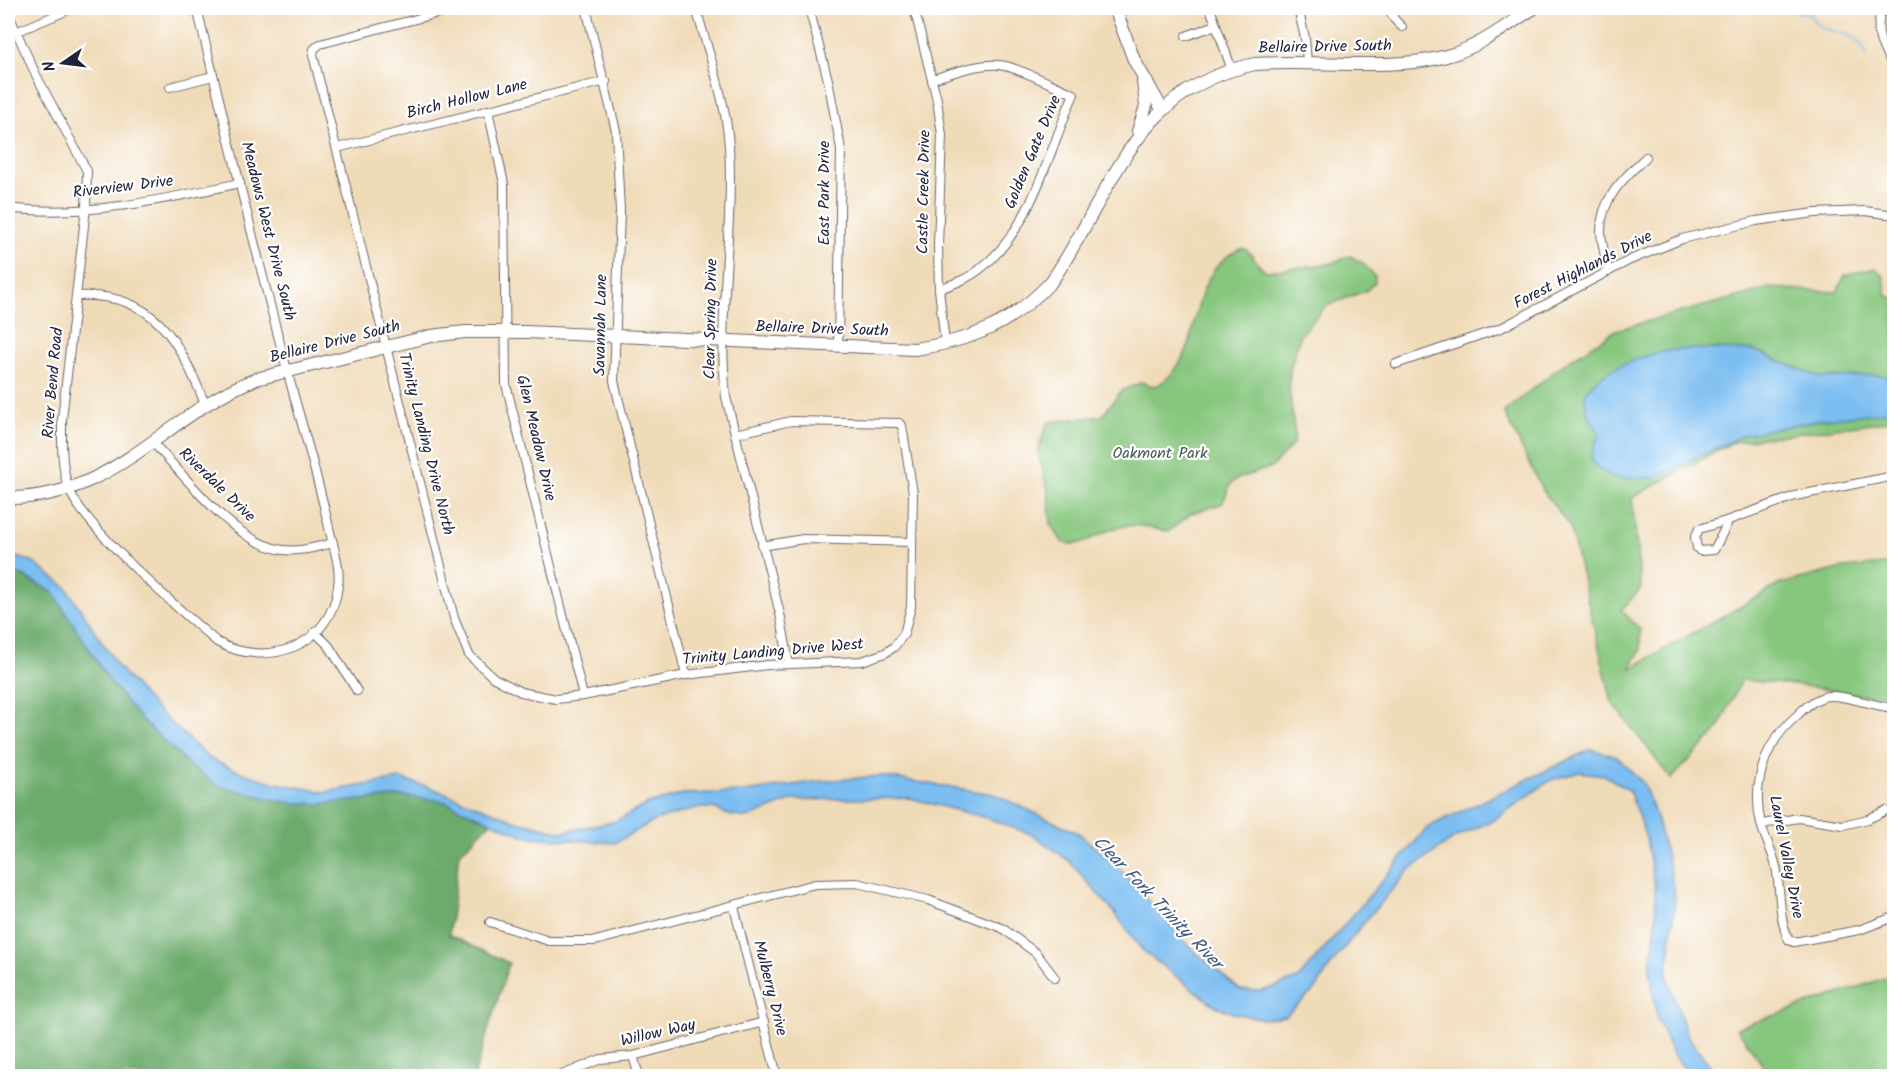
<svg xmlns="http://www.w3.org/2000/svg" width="1902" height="1084" font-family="Kalam,sans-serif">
  <rect width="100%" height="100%" fill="#fff"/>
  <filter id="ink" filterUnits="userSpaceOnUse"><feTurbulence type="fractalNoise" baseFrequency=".0167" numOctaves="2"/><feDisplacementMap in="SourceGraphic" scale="12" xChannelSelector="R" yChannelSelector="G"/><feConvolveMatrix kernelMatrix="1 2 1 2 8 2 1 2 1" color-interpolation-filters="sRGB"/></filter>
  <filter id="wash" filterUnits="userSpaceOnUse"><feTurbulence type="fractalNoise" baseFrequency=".008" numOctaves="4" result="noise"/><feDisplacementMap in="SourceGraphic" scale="24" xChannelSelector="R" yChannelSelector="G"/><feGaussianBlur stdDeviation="1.35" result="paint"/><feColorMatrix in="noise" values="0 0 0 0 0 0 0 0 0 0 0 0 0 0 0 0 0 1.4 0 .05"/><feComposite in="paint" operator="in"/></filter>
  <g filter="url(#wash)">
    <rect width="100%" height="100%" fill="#f0dbb9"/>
    <!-- green -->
    <g fill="#86c67d" stroke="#54745c" stroke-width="1.5">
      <path d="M1243 248C1255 253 1254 266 1266 271L1329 264 1350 256 1363 263 1375 277V282L1367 290 1326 306 1300 335 1290 369 1289 387 1295 437 1292 445 1272 467 1237 479 1231 483 1222 504 1192 513 1169 531C1149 530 1142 522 1119 527 1099 531 1083 550 1062 542L1051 524 1048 491 1038 451 1047 424 1051 422 1102 416 1121 391 1142 382 1153 386C1169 384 1186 356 1190 341 1197 307 1205 261 1243 248Z"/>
      <path d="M1876 268 1884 277 1886 295 1894 299V420L1733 442 1632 498 1641 589 1621 610 1640 629V650L1630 669 1780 584 1843 568 1894 563V700L1804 686 1741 680 1718 730 1671 779 1612 702 1570 527 1542 489 1504 412 1565 363 1616 330 1770 288 1837 292 1845 275Z"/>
      <path d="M1894 975V1076H1770L1737 1028Z"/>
    </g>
    <!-- forest -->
    <path fill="#6cab6c" stroke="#476654" stroke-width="1.5" d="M8 568 53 592 111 683 140 718 192 767 319 804 403 796 443 801 491 822 459 854 449 935 509 963 474 1076H8Z"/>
    <!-- water -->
    <g fill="#7bbef1" stroke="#4e7096" stroke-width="1.5">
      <path d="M1753 350 1821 378 1880 375 1894 379V411L1824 419 1743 435 1654 478H1613L1594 465 1591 458 1599 432C1592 421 1582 406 1586 394 1595 371 1644 355 1666 351 1694 347 1725 350 1753 350Z"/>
      <path d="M8 555 31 561 66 587 119 668 153 706 210 759 243 773 275 783 325 792 400 779 429 787 517 821 562 832 616 821 648 804 683 794 745 792 813 782 879 776 994 794 1078 833 1113 862 1192 949 1240 990 1262 991 1298 979 1428 827 1591 749 1617 757 1643 783 1654 811 1669 864 1675 898 1667 976 1687 1035 1718 1076H1690L1672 1053 1657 1018 1650 970 1656 924 1655 888 1646 838 1629 790 1604 775 1579 772 1551 780 1492 821 1456 837 1408 871 1362 925 1328 969 1316 989 1285 1016 1264 1019 1233 1013 1214 1005 1143 951 1114 912 1069 861 1033 835 987 818 909 798 793 800 747 818 728 815 714 808H697L654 821 615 843 527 837 443 801 403 796 319 804 284 802 219 786 192 767 140 718 111 683 53 592 8 568Z"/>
    </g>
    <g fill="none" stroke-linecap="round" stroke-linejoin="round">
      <!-- stream -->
      <path stroke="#7bbef1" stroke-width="2" d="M1794 8 1800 13C1813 10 1809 17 1817 24 1836 38 1856 27 1867 56"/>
    </g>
  </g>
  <g filter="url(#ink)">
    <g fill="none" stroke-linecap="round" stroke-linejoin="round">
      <!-- street casing -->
      <g stroke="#6a6367" stroke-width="10">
        <g id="street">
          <path d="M458 8 320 44 314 49 313 55 454 618 469 655 494 678 521 692 556 699 583 696 686 675 768 665 862 661 885 653 894 647 904 634 911 607 913 493 902 426 899 423 791 421 735 434"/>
          <path d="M586 8 616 131 620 211 614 381 686 675"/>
          <path d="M696 8C708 52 726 99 729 146 734 229 717 314 726 397L781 618 789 664"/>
          <path d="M809 8 828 80 841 149 838 346"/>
          <path d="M914 8 937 100 942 135 938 246 939 289 945 344"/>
          <path d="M1210 8 1232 70"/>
          <path d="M1298 8 1305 38 1307 63"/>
          <path d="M1389 8 1394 19 1402 27"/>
          <path d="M1882 8C1874 32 1880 46 1894 66"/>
          <path d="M8 13 36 75 87 171 86 208 62 419C62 442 61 465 68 487 82 526 182 612 217 642 267 669 331 647 338 586 341 569 334 549 330 532 320 487 307 441 294 396 259 267 228 137 197 8"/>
          <path d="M16 32 73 8"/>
          <path d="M1186 36 1216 25"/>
          <path d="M932 79C954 73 981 61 1005 66 1021 69 1057 87 1074 94 1048 152 1033 228 980 269 968 279 953 284 939 289"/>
          <path d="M170 87 213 76"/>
          <path d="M488 110 504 184 506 384 583 696"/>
          <path d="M337 148 606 81"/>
          <path d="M8 208C83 218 167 199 240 183"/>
          <path d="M1608 272C1606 258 1601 243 1601 230 1601 198 1625 177 1646 157"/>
          <path d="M76 296C154 291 179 340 205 404"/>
          <path d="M1396 364 1501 328 1630 260 1682 239 1756 221 1815 213 1865 211 1894 215"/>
          <path d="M153 443C187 477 233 543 283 550 300 552 316 547 333 543"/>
          <path d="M1729 520 1795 496 1894 476"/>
          <path d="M1729 520 1714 550 1700 551 1697 548 1695 537 1699 529Z"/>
          <path d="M762 546 803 539 911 542"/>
          <path d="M315 632 329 646 357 691"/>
          <path d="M1894 708C1874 707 1839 692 1823 697 1809 702 1800 713 1790 722 1763 748 1752 787 1761 824 1765 839 1773 852 1776 867 1781 890 1778 919 1789 940L1794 942 1859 930 1894 917"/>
          <path d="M1762 824 1799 818 1843 825 1868 819 1885 811"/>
          <path d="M734 907 777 1076"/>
          <path d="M490 922 549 941H595L815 884 857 883 928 900 1002 928 1036 953 1055 978"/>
          <path d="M633 1056 639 1076"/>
          <path d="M560 1076 601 1059 633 1056 764 1022"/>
        </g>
      </g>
      <!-- secondary casing -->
      <g stroke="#6a6367" stroke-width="14">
        <g id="secondary">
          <path d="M1115 8 1134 60 1162 109"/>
          <path d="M1138 131 1146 106 1143 81"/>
          <path d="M8 498C117 498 163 415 256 379L431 336 465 332H526L915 349C973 340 1010 325 1051 282 1113 193 1132 89 1255 64 1314 59 1395 72 1450 55 1481 46 1507 25 1534 8"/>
        </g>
      </g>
      <!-- street -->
      <use href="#street" stroke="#fff" stroke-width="8"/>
      <!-- secondary -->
      <use href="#secondary" stroke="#fff" stroke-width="12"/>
    </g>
  </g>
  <g text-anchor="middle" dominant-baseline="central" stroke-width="4.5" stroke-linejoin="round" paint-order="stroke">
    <!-- street labels -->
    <g font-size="16" fill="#22223b" stroke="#fff">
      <text transform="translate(1325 47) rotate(-1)">Bellaire Drive South</text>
      <text transform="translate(467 99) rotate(-14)">Birch Hollow Lane</text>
      <text transform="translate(1033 152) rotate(-67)">Golden Gate Drive</text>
      <text transform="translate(123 187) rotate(-7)">Riverview Drive</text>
      <text transform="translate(924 192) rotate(-89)">Castle Creek Drive</text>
      <text transform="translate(824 193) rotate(-90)">East Park Drive</text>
      <text transform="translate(268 231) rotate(76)">Meadows West Drive South</text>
      <text transform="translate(1583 270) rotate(-27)">Forest Highlands Drive</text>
      <text transform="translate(711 319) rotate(-89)">Clear Spring Drive</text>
      <text transform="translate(601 325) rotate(-89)">Savannah Lane</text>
      <text transform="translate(822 329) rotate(2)">Bellaire Drive South</text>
      <text transform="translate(335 342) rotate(-14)">Bellaire Drive South</text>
      <text transform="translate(53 383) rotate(-85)">River Bend Road</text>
      <text transform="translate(536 438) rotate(77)">Glen Meadow Drive</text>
      <text transform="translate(426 444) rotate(76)">Trinity Landing Drive North</text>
      <text transform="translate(217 485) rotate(44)">Riverdale Drive</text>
      <text transform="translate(773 652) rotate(-5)">Trinity Landing Drive West</text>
      <text transform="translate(1786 857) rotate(79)">Laurel Valley Drive</text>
      <text transform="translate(770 988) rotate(76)">Mulberry Drive</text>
      <text transform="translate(658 1033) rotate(-13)">Willow Way</text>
    </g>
    <!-- park labels -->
    <g font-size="16" fill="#455b52" stroke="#fff">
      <text x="1160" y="453">Oakmont Park</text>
    </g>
    <!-- water labels -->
    <g font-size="18" font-style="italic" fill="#41597b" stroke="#fff">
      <text transform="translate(1157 903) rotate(46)">Clear Fork Trinity River</text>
    </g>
  </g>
  <!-- margin -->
  <rect width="1902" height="1084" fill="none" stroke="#fff" stroke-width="30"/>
  <!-- north arrow -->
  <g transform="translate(63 63) rotate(256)" stroke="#ffffff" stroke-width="4.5" paint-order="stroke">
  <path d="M0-4.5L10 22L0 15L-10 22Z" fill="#22223b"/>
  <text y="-9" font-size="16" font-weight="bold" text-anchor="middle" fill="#22223b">N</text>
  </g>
</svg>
